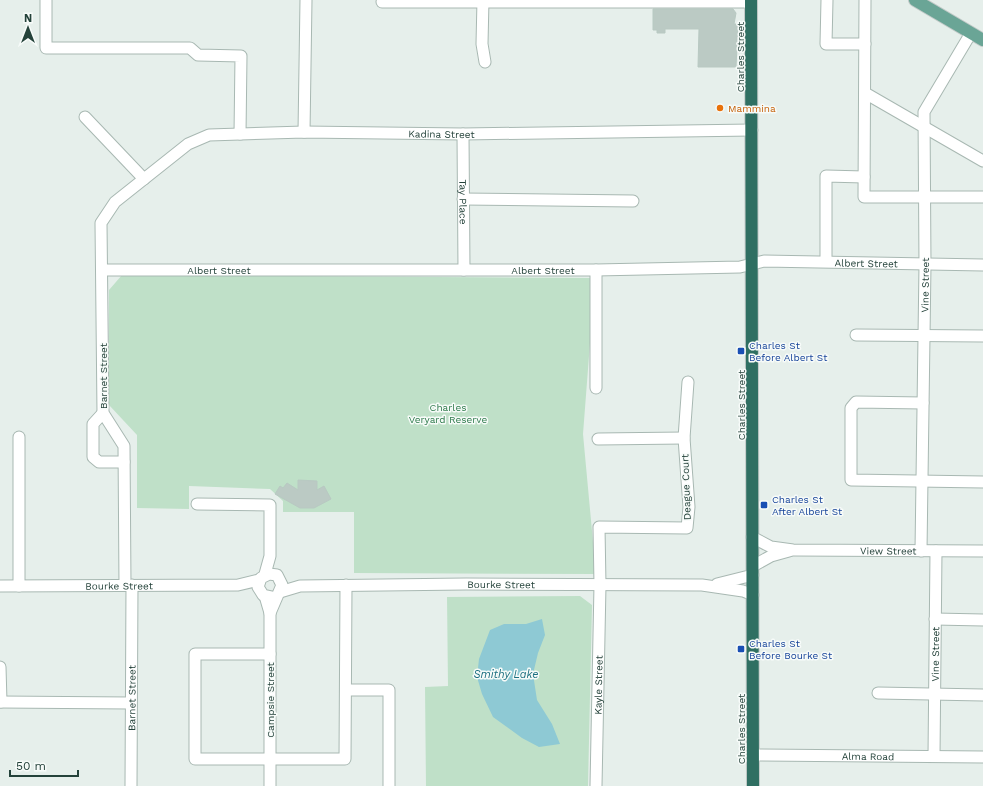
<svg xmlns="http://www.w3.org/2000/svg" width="983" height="786" font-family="'Work Sans',sans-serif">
  <rect width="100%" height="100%" fill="#e6efeb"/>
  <!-- green -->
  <g fill="#bfe0c8">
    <path d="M122 275 595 278 583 434 596 574 354 573V512H283V501L270 489 189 486V509L137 508V435L109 405V290Z"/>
    <path d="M580 596 592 605 588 786H426L425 687 448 686 447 597Z"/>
  </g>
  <!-- water -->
  <path fill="#8ec9d4" d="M542 619 545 635 538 653 533 674 537 700 552 724 560 744 539 747 522 738 493 717 482 694 477 677 479 659 490 630 504 624H526Z"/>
  <!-- building -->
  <g fill="#bbcac4" stroke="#b8c9c2">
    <path d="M653 9H733L736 13 734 24H738L736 67H698L699 29H665V33H657V30H653Z"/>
    <path d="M298 480 317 481V490L324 486 331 499 314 508H300L275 494 280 486 283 488 287 483 298 490Z"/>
  </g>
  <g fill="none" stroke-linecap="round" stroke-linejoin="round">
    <!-- minor casing -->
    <g stroke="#a8b8b2" stroke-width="13">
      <g id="minor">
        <path d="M46 0V48H190L198 55 241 56 240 134"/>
        <path d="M483 0 482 44 485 62"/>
        <path d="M827 0 826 44H865"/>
        <path d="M865 0 864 197H983"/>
        <path d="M382 2H751"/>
        <path d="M865 93 983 161"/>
        <path d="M85 117 144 179"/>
        <path d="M304 132 306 0"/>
        <path id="s1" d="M463 134 464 270"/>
        <path d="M463 199 633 201"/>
        <path d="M826 261V176L864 177"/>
        <path id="s2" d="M103 270H596L740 267 764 261 983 265"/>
        <path d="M856 335 983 336"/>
        <path d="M596 388V270"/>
        <path d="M923 403 856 402 851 408V480L983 482"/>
        <path d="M103 413 93 424V457L99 462H124"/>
        <path d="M19 437V586"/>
        <path d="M598 439 684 438"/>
        <path d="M197 504 270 505V556L265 574"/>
        <path id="s3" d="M752 537 771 547 793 550 983 551"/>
        <path id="s4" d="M921 551 925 265 924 112 971 33"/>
        <path d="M753 566 771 556 789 551"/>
        <path d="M717 584 753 575"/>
        <path id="s5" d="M125 585 124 446 103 413 101 223 115 202 188 144 209 135 304 132 463 134 752 130"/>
        <path id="s6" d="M0 586 238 585 259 580"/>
        <path id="s7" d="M280 592 300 586 466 584 702 585 743 591 753 595"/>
        <path d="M265 596 270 613V786"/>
        <path d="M270 613 282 585 277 575 269 574 261 578 258 587 263 595 272 597"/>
        <path d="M935 619 983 620"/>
        <path d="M270 654H195V759H345L346 585"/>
        <path d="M0 667 1 702"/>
        <path d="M346 690H389V786"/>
        <path d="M878 693 983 695"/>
        <path d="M0 702 130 703"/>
        <path id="s8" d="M753 755 983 757"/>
        <path id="s9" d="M934 756 936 551"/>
        <path id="s10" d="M131 786 132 585"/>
        <path id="s11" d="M596 786 600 585 599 527 687 528 689 507 684 438 688 382"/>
      </g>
    </g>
    <!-- major casing -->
    <g stroke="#c2cac8" stroke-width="14">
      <path id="major" d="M915 0 983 40"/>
    </g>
    <!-- highway casing -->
    <g stroke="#c2cac8" stroke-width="14">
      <path id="highway" d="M751 0 753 786"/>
    </g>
    <!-- minor -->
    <use href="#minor" stroke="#fff" stroke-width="11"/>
    <!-- major -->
    <use href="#major" stroke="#6aa596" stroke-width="12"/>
    <!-- highway -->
    <use href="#highway" stroke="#2f6f62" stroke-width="12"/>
  </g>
  <!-- markers -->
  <circle fill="#e8710a" stroke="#f7fbf9" stroke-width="1.5" cx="720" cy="108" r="4"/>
  <g fill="#1a4fb4" stroke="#f7fbf9" stroke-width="1.5">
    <rect x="737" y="347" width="8" height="8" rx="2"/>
    <rect x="760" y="501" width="8" height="8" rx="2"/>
    <rect x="737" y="645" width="8" height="8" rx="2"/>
  </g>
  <g text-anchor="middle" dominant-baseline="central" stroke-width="3" stroke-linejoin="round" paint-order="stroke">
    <!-- street labels -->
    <g font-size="10" fill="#24423a" stroke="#f7fbf9">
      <text transform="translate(740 57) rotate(-90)">Charles Street</text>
      <text stroke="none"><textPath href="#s5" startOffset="742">Kadina Street</textPath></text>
      <text stroke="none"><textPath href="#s1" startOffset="68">Tay Place</textPath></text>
      <text stroke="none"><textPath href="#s2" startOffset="764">Albert Street</textPath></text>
      <text stroke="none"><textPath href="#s2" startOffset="116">Albert Street</textPath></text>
      <text stroke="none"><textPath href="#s2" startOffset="440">Albert Street</textPath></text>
      <text stroke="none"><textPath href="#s4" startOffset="266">Vine Street</textPath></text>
      <text transform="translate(103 376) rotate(-90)">Barnet Street</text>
      <text transform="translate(741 405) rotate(-90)">Charles Street</text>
      <text transform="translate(686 487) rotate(-92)">Deague Court</text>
      <text stroke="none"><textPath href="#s3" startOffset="139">View Street</textPath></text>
      <text stroke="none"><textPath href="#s6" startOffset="119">Bourke Street</textPath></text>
      <text stroke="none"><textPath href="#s7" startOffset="222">Bourke Street</textPath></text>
      <text stroke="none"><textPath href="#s9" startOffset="102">Vine Street</textPath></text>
      <text stroke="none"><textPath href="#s11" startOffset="101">Kayle Street</textPath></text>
      <text stroke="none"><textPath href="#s10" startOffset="88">Barnet Street</textPath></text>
      <text transform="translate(270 700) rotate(-90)">Campsie Street</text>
      <text transform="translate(741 729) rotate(-90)">Charles Street</text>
      <text stroke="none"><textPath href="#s8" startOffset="115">Alma Road</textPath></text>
    </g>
    <!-- food labels -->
    <g font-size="10" fill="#c56008" stroke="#f7fbf9" text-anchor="start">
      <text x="728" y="108">Mammina</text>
    </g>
    <!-- transit labels -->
    <g font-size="10" fill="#164399" stroke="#f7fbf9" text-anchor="start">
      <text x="749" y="345">Charles St<tspan x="749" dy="12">Before Albert St</tspan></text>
      <text x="772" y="499">Charles St<tspan x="772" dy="12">After Albert St</tspan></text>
      <text x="749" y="643">Charles St<tspan x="749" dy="12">Before Bourke St</tspan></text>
    </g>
    <!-- park labels -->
    <g font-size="10" fill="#2d7a4b" stroke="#f7fbf9">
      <text x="448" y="407">Charles<tspan x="448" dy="12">Veryard Reserve</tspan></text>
    </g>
    <!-- water labels -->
    <g font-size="11" font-style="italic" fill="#1c6f80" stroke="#f7fbf9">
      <text x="506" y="674">Smithy Lake</text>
    </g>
  </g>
  <!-- north arrow -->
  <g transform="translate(28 28)" stroke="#f7fbf9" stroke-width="3" paint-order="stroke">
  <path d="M0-3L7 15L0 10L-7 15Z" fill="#24423a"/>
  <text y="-6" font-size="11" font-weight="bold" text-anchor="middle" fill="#24423a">N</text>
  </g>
  <!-- scale -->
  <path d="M10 770v6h68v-6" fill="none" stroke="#24423a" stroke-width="2"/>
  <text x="16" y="770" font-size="12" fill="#24423a" stroke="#f7fbf9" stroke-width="3" paint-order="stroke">50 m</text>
</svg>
